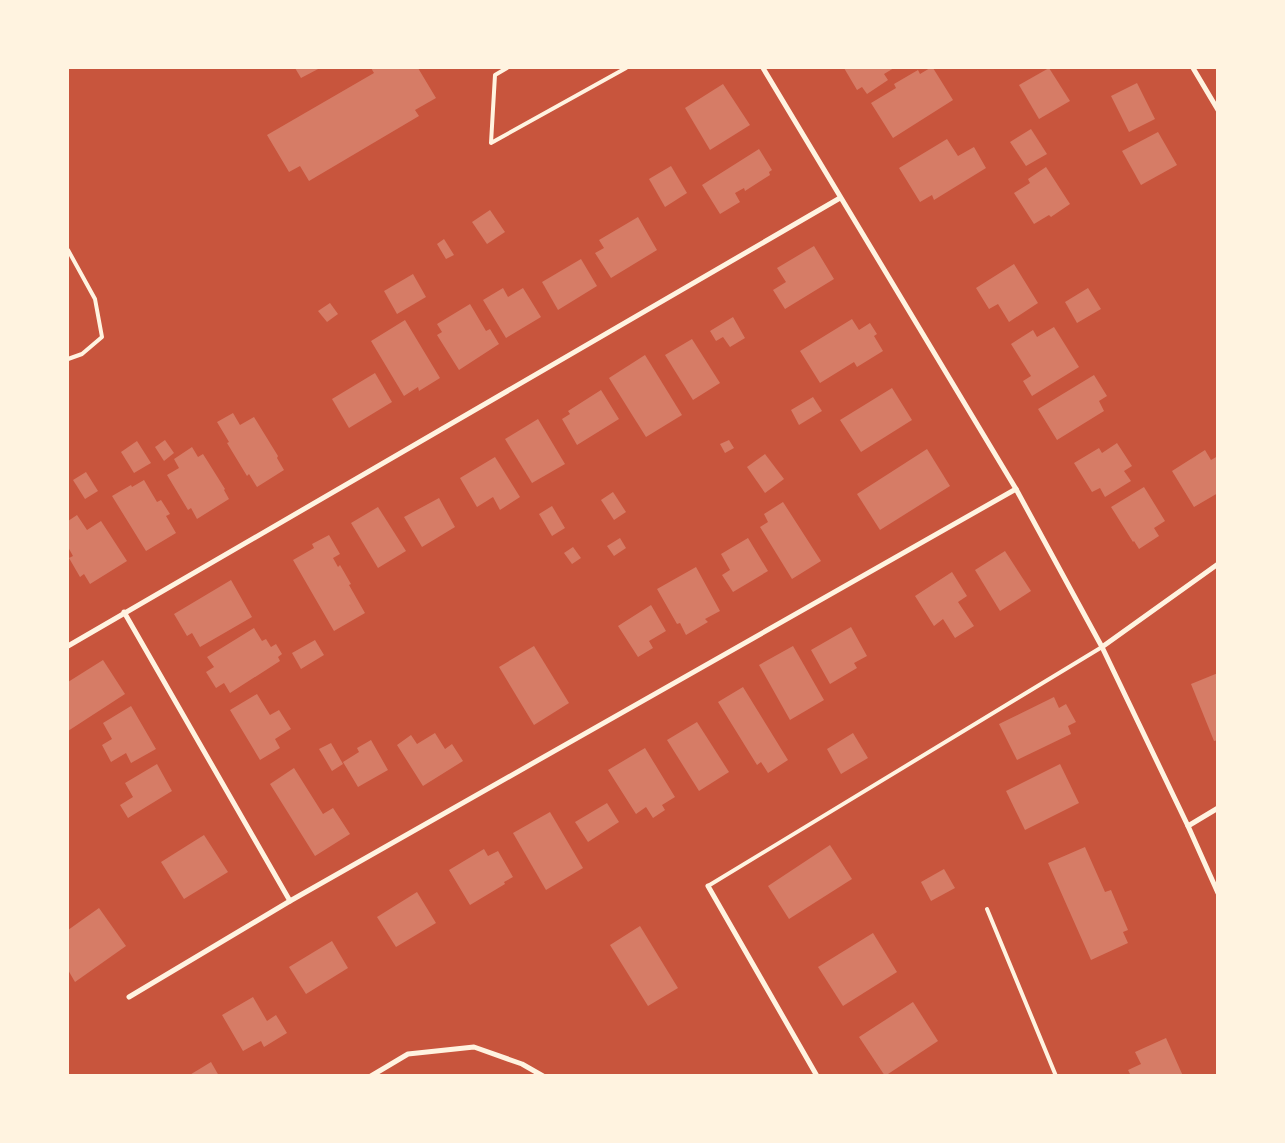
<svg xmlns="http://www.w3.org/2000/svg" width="1285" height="1143" font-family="'PT Sans',sans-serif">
  <rect width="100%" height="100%" fill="#c8553d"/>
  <!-- building -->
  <g fill="#d67c66">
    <path d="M295 68H320L301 78Z"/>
    <path d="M371 68H418L436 98 415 110 419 116 309 181 300 166 289 172 267 135 374 73Z"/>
    <path d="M844 68H894L884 74 888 80 867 94 862 87 857 90Z"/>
    <path d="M930 68H933L953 100 893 138 871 103 896 88 894 84 918 70 920 74Z"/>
    <path d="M1049 68 1070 101 1039 119 1019 85Z"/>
    <path d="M1137 83 1155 119 1129 132 1111 96Z"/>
    <path d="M723 84 750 125 710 150 685 108Z"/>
    <path d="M1031 129 1047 154 1026 166 1010 142Z"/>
    <path d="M1158 132 1177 165 1141 185 1122 151Z"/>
    <path d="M947 139 958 156 974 147 986 168 934 200 932 195 920 202 899 168Z"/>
    <path d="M759 149 772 170 769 172 770 175 745 191 744 188 735 193 740 202 720 214 702 185Z"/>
    <path d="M671 166 687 193 665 207 649 179Z"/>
    <path d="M1046 167 1070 204 1051 217 1049 215 1034 224 1014 193 1030 183 1028 179Z"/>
    <path d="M490 210 505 232 487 244 472 222Z"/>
    <path d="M638 217 657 250 611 278 595 253 604 248 599 240Z"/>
    <path d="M444 239 454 255 446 259 437 244Z"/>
    <path d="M814 246 834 279 785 309 773 290 786 282 777 268Z"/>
    <path d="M581 259 597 286 558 310 542 282Z"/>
    <path d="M1014 264 1038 303 1009 322 998 304 989 309 976 288Z"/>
    <path d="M413 274 426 297 397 314 384 291Z"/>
    <path d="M503 288 508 297 523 288 541 317 506 338 483 300Z"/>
    <path d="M1088 288 1101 309 1077 323 1065 302Z"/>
    <path d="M330 303 338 314 327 322 318 311Z"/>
    <path d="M470 304 486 331 490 329 499 344 459 370 437 335 442 332 437 324Z"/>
    <path d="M733 317 745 338 730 347 723 337 716 341 710 331Z"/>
    <path d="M852 319 859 330 870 323 877 334 874 336 883 351 857 367 854 362 820 383 800 351Z"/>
    <path d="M405 320 440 378 419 391 418 387 404 396 371 341Z"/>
    <path d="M1054 327 1079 367 1032 396 1023 381 1031 376 1011 344 1033 330 1037 337Z"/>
    <path d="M692 339 720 383 693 400 665 355Z"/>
    <path d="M645 355 682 415 646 437 609 378Z"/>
    <path d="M375 373 392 402 349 428 332 399Z"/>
    <path d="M1094 375 1107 396 1099 401 1104 411 1057 440 1038 409Z"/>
    <path d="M892 388 912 420 861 452 840 420Z"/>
    <path d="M601 390 619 419 577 445 562 419 570 414 568 411Z"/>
    <path d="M813 397 822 411 799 425 791 410Z"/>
    <path d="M233 413 240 425 254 417 278 456 277 458 284 470 257 487 249 474 247 476 227 443 229 442 217 422Z"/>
    <path d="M538 419 565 464 532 483 505 439Z"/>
    <path d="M165 440 174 453 164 461 155 447Z"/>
    <path d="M729 440 734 448 725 453 720 444Z"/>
    <path d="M137 441 151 463 134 473 121 452Z"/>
    <path d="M1117 443 1132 466 1124 471 1131 481 1105 497 1100 488 1092 492 1074 463 1099 448 1102 453Z"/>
    <path d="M192 447 198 457 203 454 225 489 224 490 229 499 197 519 191 508 188 510 167 475 179 468 174 459Z"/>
    <path d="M927 449 950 486 880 530 857 494Z"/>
    <path d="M1205 450 1211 460 1218 456V493L1194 507 1172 471Z"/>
    <path d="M765 454 784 479 765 493 747 467Z"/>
    <path d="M495 457 520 497 500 510 493 497 477 507 460 478Z"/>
    <path d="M86 472 98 491 85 499 73 480Z"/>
    <path d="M144 480 157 502 161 500 170 514 166 516 176 533 146 551 112 496 131 485 132 487Z"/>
    <path d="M1144 487 1165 521 1154 528 1159 536 1139 549 1134 541 1133 542 1111 507Z"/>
    <path d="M613 492 626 512 614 520 601 500Z"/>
    <path d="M439 498 455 527 422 547 404 517Z"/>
    <path d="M783 502 821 561 792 579 760 527 768 522 764 514Z"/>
    <path d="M552 506 565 528 552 536 539 514Z"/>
    <path d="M378 507 406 551 378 568 351 523Z"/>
    <path d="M77 515 87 530 101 521 127 561 90 584 84 574 80 577 69 558 73 556 68 547V521Z"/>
    <path d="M329 535 340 554 333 558 338 567 340 565 351 584 349 585 365 613 334 631 293 560 314 548 312 544Z"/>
    <path d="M620 538 626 548 614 556 607 546Z"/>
    <path d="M748 538 768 571 733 592 722 575 730 570 721 554Z"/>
    <path d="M573 547 581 558 572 564 564 553Z"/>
    <path d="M1005 551 1031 591 1000 611 975 570Z"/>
    <path d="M696 567 720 611 705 619 708 622 686 635 680 623 677 624 657 589Z"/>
    <path d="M952 572 967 596 958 602 974 626 955 638 943 619 934 626 915 596Z"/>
    <path d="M231 580 252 617 200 647 192 633 187 636 174 614Z"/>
    <path d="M651 605 666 631 649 641 653 648 638 657 618 626Z"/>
    <path d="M851 627 867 656 854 663 857 668 830 684 811 650Z"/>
    <path d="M254 628 262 641 266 639 271 647 276 644 282 654 278 657 280 661 230 693 224 683 216 688 206 672 214 667 207 657Z"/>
    <path d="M315 640 324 655 301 669 292 653Z"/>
    <path d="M534 646 569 703 534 725 499 667Z"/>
    <path d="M793 646 824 700 790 720 759 665Z"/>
    <path d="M103 660 125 694 68 731V682Z"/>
    <path d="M1218 673V740L1214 741 1191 684Z"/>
    <path d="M743 687 788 760 768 773 761 762 757 765 718 702Z"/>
    <path d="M257 694 270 715 279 710 291 729 275 739 280 748 260 760 230 710Z"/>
    <path d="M1054 697 1059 708 1066 704 1076 722 1068 726 1071 734 1017 760 999 724Z"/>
    <path d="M131 706 156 749 131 763 126 753 111 762 102 745 112 739 103 723Z"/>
    <path d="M697 722 729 772 699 791 667 740Z"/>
    <path d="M435 733 445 749 452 744 463 761 423 786 397 745 411 735 417 744Z"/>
    <path d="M853 733 868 758 841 774 827 749Z"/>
    <path d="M371 740 388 770 358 787 343 762 359 752 357 748Z"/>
    <path d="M331 743 343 764 332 771 319 749Z"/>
    <path d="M645 748 675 797 662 805 665 810 653 818 646 807 636 814 608 770Z"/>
    <path d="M157 764 172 791 128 818 120 805 133 797 125 783Z"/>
    <path d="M1060 764 1079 803 1025 830 1006 791Z"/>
    <path d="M294 768 323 814 333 808 350 834 315 856 270 784Z"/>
    <path d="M607 803 619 822 588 842 575 822Z"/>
    <path d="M550 812 583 868 546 890 513 833Z"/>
    <path d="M204 835 228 872 184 899 161 862Z"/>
    <path d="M830 845 852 879 789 919 768 886Z"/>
    <path d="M1085 847 1105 892 1111 890 1128 930 1123 932 1128 943 1091 960 1048 863Z"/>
    <path d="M484 849 488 856 498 851 513 877 504 882 505 884 470 905 449 870Z"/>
    <path d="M944 869 955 888 931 901 921 882Z"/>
    <path d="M417 892 436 923 396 947 377 917Z"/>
    <path d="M99 908 126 946 75 982 68 970V930Z"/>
    <path d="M640 926 678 988 648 1006 610 945Z"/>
    <path d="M873 933 897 972 843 1006 818 967Z"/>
    <path d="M332 941 348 968 306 994 289 967Z"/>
    <path d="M253 997 267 1021 276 1015 287 1033 264 1047 261 1041 243 1051 222 1015Z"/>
    <path d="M913 1002 938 1041 885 1076 859 1037Z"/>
    <path d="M1166 1038 1183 1076H1131L1128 1070 1141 1064 1135 1052Z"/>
    <path d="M211 1062 219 1076H188Z"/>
  </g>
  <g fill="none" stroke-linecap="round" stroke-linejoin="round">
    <!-- service -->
    <g stroke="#fff3e0" stroke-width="4">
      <path d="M507 68 495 75 491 143 626 68"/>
      <path d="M68 250 95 299 102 337 82 354 68 359"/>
      <path d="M708 886 1102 647"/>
      <path d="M987 909 1056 1076"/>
    </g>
    <!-- minor -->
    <g stroke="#fff3e0" stroke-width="5">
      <path d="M763 68 1016 489 1102 647 1188 826 1218 893"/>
      <path d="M1193 68 1218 110"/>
      <path d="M124 612 290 901"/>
      <path d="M68 646 840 198"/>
      <path d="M1102 647 1218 564"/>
      <path d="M1188 826 1218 808"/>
      <path d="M708 886 817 1076"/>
      <path d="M129 997 290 901 1016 489"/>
      <path d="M371 1076 408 1054 474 1047 522 1064 543 1076"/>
    </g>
  </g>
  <!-- border -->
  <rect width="1285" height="1143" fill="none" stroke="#fff3e0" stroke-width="138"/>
</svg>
